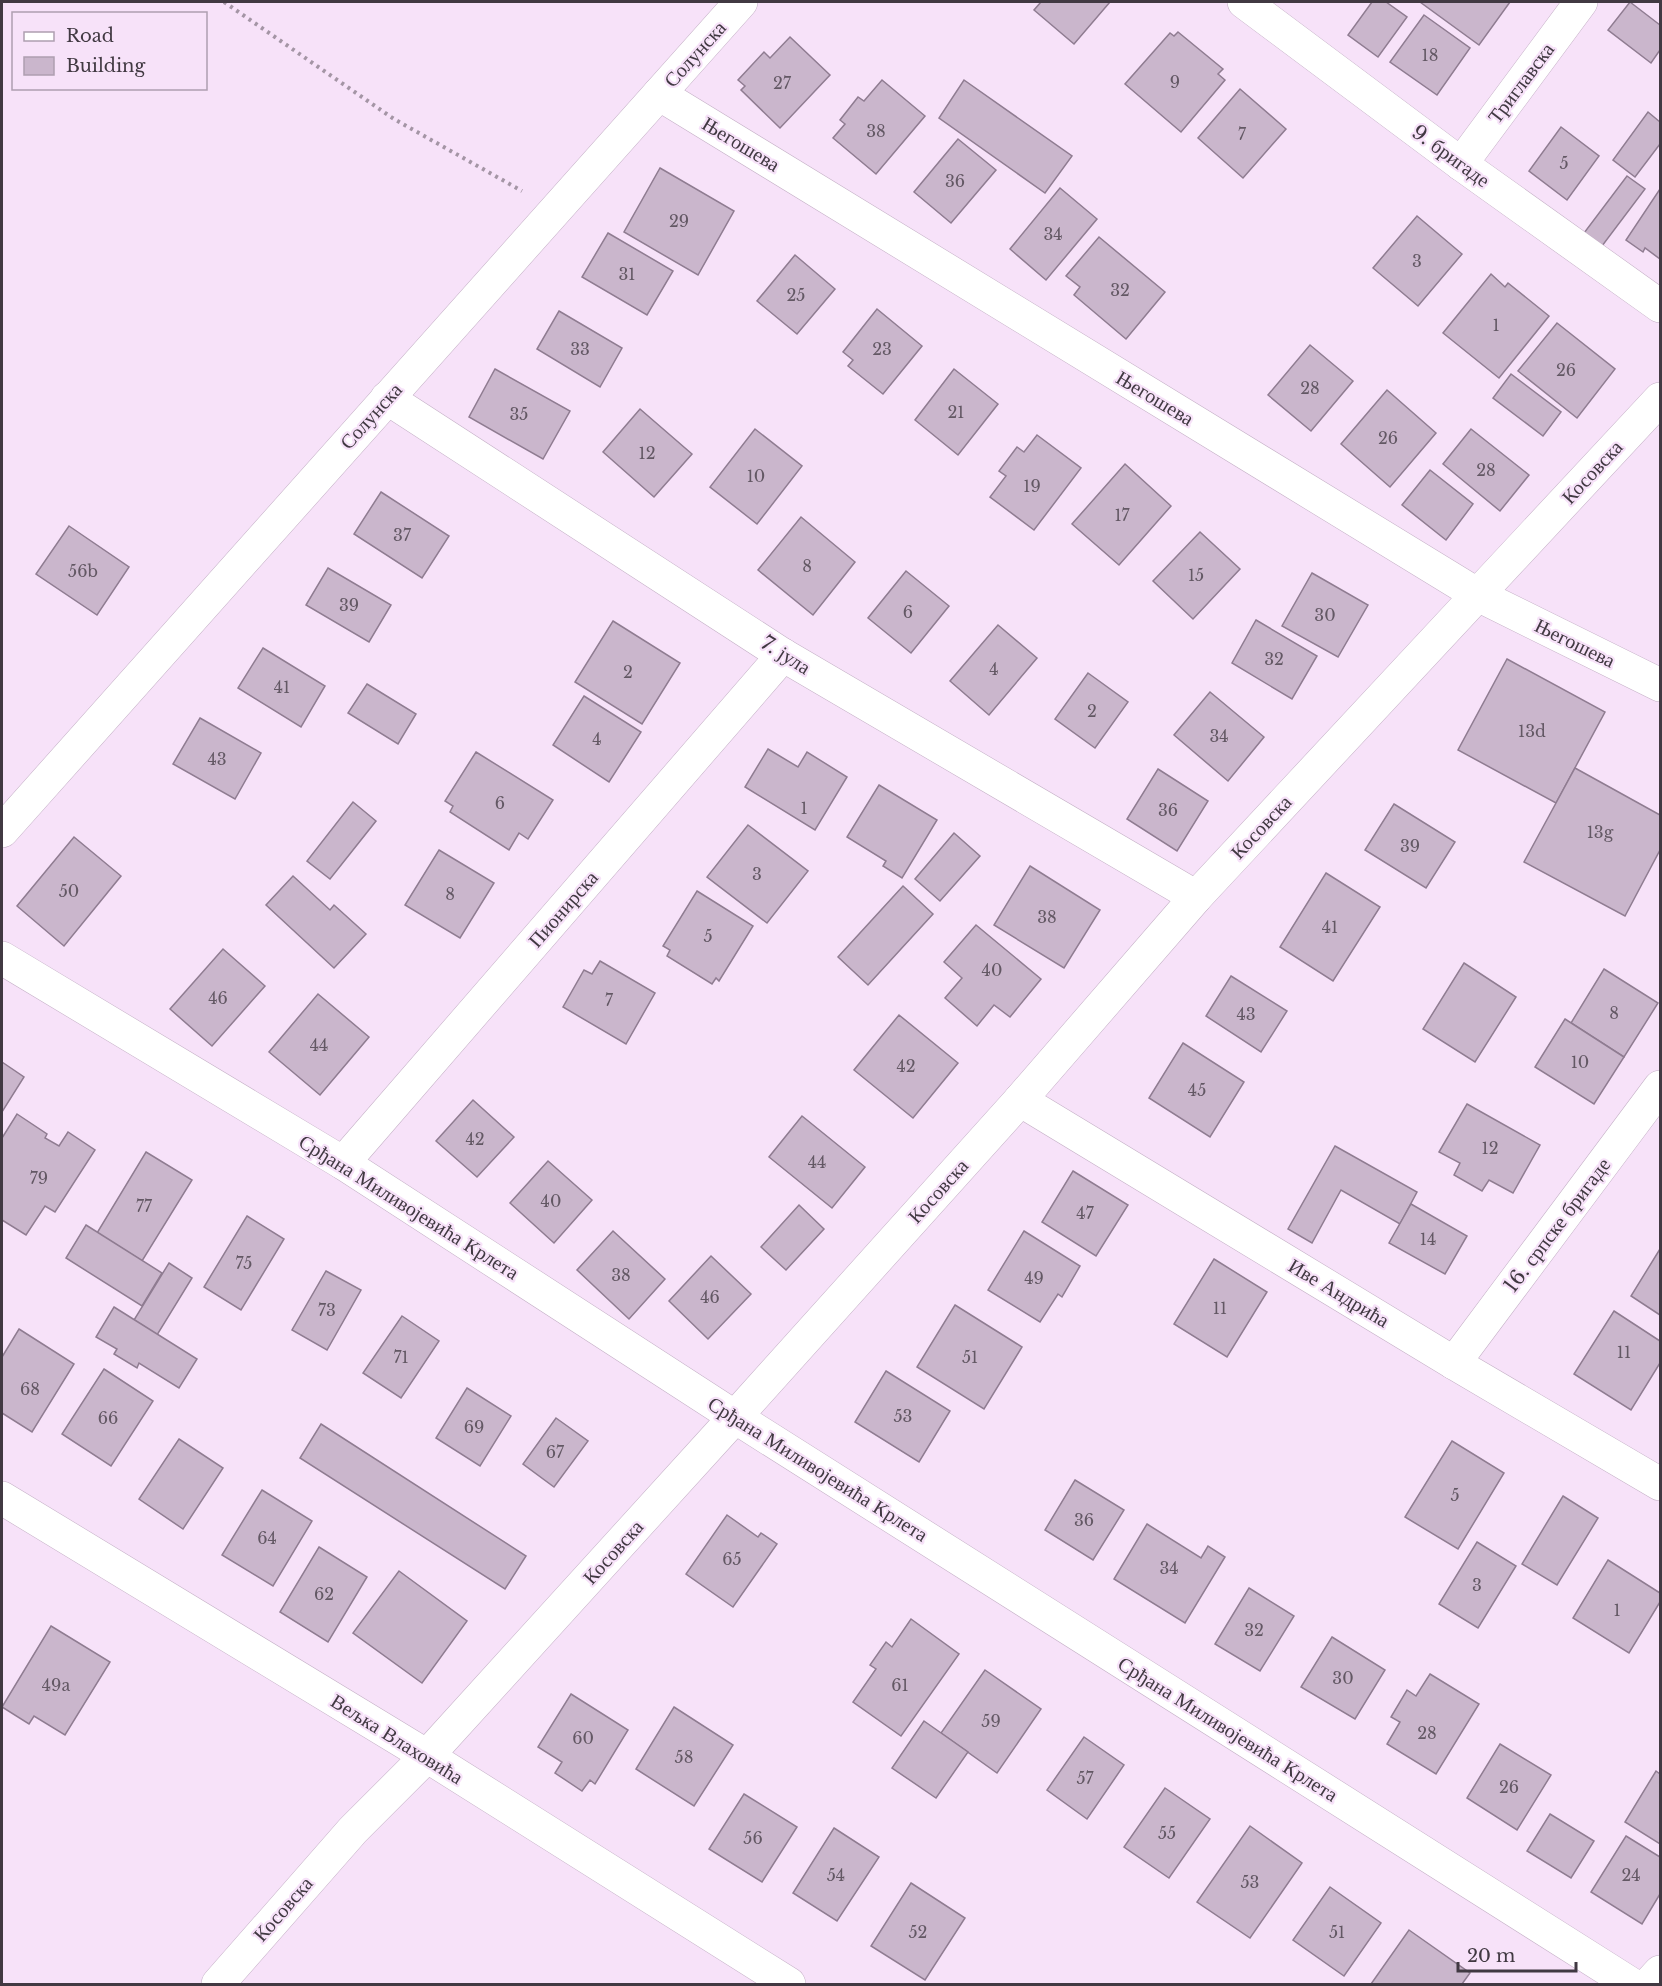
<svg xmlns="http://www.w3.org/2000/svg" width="1662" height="1986" font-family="'Libre Baskerville',serif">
  <rect width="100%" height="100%" fill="#f7e2f9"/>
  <!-- building -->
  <g fill="#cab6cc" stroke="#8f7c91" stroke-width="1.5">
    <path d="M1041 2H1110L1074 44 1034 10Z"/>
    <path d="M1372 2H1386L1407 17 1378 57 1348 35Z"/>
    <path d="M1420 2H1510L1479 45Z"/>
    <path d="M1630 2 1660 25V50L1651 63 1608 30Z"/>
    <path d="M1424 15 1470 48 1437 95 1390 62Z"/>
    <path d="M1178 32 1223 69 1218 74 1225 80 1181 132 1125 84 1170 33 1174 36Z"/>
    <path d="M790 37 830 75 780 128 741 90 745 86 738 80 764 52 770 58Z"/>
    <path d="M882 80 925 116 876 174 833 138 845 124 840 120 858 97 864 101Z"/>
    <path d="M964 80 1072 156 1045 193 939 118Z"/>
    <path d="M1240 89 1286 129 1243 178 1198 138Z"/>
    <path d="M1648 112 1660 122V144L1635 177 1613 160Z"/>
    <path d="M1561 127 1599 156 1567 200 1529 171Z"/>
    <path d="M958 139 996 170 951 223 914 192Z"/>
    <path d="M660 168 734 211 698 275 624 232Z"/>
    <path d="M1627 176 1645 189 1602 246 1584 233Z"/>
    <path d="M1060 188 1097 219 1046 280 1010 249Z"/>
    <path d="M1660 189V259L1645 248 1643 252 1626 240Z"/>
    <path d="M1417 216 1462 254 1418 306 1373 268Z"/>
    <path d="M608 233 673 271 647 315 582 277Z"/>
    <path d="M1099 237 1165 292 1126 339 1074 295 1080 287 1066 276Z"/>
    <path d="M795 255 835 289 797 334 757 301Z"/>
    <path d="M1491 274 1505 287 1508 283 1549 316 1499 378 1443 333Z"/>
    <path d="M877 309 922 346 883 394 848 366 853 360 843 352Z"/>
    <path d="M559 311 622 348 600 387 537 349Z"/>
    <path d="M1557 323 1615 369 1577 418 1518 371Z"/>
    <path d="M1310 345 1353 381 1311 431 1268 395Z"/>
    <path d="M495 369 570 411 543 459 469 417Z"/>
    <path d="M954 369 998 404 958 455 915 420Z"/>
    <path d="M1511 374 1561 412 1543 436 1493 398Z"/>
    <path d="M1387 390 1436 433 1390 487 1341 444Z"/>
    <path d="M640 409 692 454 654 497 603 452Z"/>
    <path d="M755 429 802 466 757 524 710 487Z"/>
    <path d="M1471 429 1529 475 1500 511 1443 464Z"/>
    <path d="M1037 435 1081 468 1034 530 990 497 1006 476 999 471 1017 447 1024 452Z"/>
    <path d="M1125 464 1171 506 1119 565 1072 524Z"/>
    <path d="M1430 470 1473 504 1446 540 1402 505Z"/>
    <path d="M381 492 449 536 422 578 354 534Z"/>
    <path d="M801 517 855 562 813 615 758 570Z"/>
    <path d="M69 526 129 567 97 615 36 574Z"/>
    <path d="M1200 532 1240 569 1193 619 1153 581Z"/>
    <path d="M328 568 391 605 369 642 306 605Z"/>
    <path d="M906 571 949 606 911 653 868 618Z"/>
    <path d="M1312 573 1368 605 1338 657 1282 626Z"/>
    <path d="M1256 620 1317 656 1292 699 1232 663Z"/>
    <path d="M613 621 680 663 642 724 575 682Z"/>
    <path d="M998 625 1037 658 989 715 950 681Z"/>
    <path d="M263 648 325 686 301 727 238 688Z"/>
    <path d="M1507 659 1605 712 1556 803 1458 750Z"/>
    <path d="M1088 673 1128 702 1095 748 1055 719Z"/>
    <path d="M367 684 416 714 398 744 348 713Z"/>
    <path d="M1210 692 1264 737 1228 781 1174 735Z"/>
    <path d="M584 696 641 732 609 782 553 745Z"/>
    <path d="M200 718 261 753 235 799 173 764Z"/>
    <path d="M768 749 798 767 807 752 847 777 815 830 745 787Z"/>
    <path d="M476 752 553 800 528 839 519 833 509 850 450 812 453 806 445 801Z"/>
    <path d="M1575 768 1660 815V850L1625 916 1524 862Z"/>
    <path d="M1158 769 1208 801 1177 851 1127 819Z"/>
    <path d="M879 785 937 820 902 878 883 866 886 861 847 837Z"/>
    <path d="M353 802 376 821 330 879 307 861Z"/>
    <path d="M1394 804 1455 842 1426 888 1365 850Z"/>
    <path d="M748 825 808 871 767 923 707 877Z"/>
    <path d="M954 833 980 856 940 901 915 879Z"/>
    <path d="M74 837 121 876 64 946 17 906Z"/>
    <path d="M439 850 494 883 460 938 405 905Z"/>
    <path d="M1030 866 1100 910 1064 968 994 925Z"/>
    <path d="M1326 873 1380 907 1333 981 1280 947Z"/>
    <path d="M293 876 330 910 334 905 366 934 334 968 266 905Z"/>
    <path d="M903 886 933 914 868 985 838 957Z"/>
    <path d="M697 891 753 926 719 981 716 978 712 984 667 956 670 950 663 946Z"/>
    <path d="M976 925 1041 979 1010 1017 994 1005 977 1026 945 998 962 978 944 962Z"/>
    <path d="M223 949 265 986 212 1046 170 1009Z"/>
    <path d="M600 961 655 993 626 1044 563 1007 584 970 592 974Z"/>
    <path d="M1464 963 1516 997 1475 1062 1423 1029Z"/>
    <path d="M1604 969 1658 1003 1624 1057 1571 1023Z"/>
    <path d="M1231 976 1287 1011 1261 1052 1206 1016Z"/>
    <path d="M318 994 369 1037 320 1095 269 1052Z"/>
    <path d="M899 1015 958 1063 913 1118 854 1070Z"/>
    <path d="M1565 1019 1624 1057 1594 1104 1535 1067Z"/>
    <path d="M1183 1043 1244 1082 1210 1137 1149 1098Z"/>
    <path d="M2 1062 24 1077 2 1112Z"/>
    <path d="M473 1100 514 1137 477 1177 436 1141Z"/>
    <path d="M1467 1104 1540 1145 1513 1193 1489 1180 1482 1191 1454 1175 1460 1163 1439 1152Z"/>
    <path d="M17 1114 47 1134 45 1138 59 1146 68 1132 95 1150 55 1212 45 1206 26 1235 2 1220V1138Z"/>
    <path d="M802 1116 865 1167 832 1208 769 1157Z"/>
    <path d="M1335 1146 1417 1192 1400 1224 1341 1190 1312 1243 1288 1229Z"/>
    <path d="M146 1152 192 1180 142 1261 97 1233Z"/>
    <path d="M548 1161 592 1200 554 1243 510 1203Z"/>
    <path d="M1073 1171 1128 1205 1096 1256 1042 1222Z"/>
    <path d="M1411 1204 1467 1236 1445 1274 1389 1243Z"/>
    <path d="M799 1205 824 1229 786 1270 761 1247Z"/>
    <path d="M247 1216 284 1239 241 1310 204 1287Z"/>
    <path d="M86 1225 162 1273 142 1306 66 1258Z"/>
    <path d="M613 1231 665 1279 629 1319 577 1270Z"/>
    <path d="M1024 1231 1080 1266 1062 1297 1058 1294 1040 1322 988 1290Z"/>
    <path d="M1660 1249V1315L1631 1296Z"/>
    <path d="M711 1256 751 1294 708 1339 669 1301Z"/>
    <path d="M1214 1259 1267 1292 1227 1357 1174 1324Z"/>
    <path d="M169 1263 192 1278 157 1335 134 1320Z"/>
    <path d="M326 1271 361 1290 327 1350 292 1330Z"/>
    <path d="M955 1305 1022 1347 984 1409 917 1367Z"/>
    <path d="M114 1307 197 1359 179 1388 139 1363 137 1368 114 1354 117 1349 96 1337Z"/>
    <path d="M1614 1311 1660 1341V1363L1631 1410 1574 1374Z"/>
    <path d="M402 1316 439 1341 401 1398 363 1373Z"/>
    <path d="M19 1329 74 1364 32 1432 2 1413V1357Z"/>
    <path d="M104 1369 153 1401 111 1466 62 1434Z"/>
    <path d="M886 1371 950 1411 919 1462 855 1422Z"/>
    <path d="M467 1388 511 1416 480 1466 436 1438Z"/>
    <path d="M556 1418 588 1441 554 1487 523 1464Z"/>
    <path d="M321 1424 526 1556 505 1589 300 1458Z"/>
    <path d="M179 1439 223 1468 183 1529 139 1499Z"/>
    <path d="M1452 1441 1504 1473 1458 1549 1405 1517Z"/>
    <path d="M1075 1480 1124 1510 1093 1560 1045 1530Z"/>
    <path d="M262 1490 312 1521 273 1586 222 1555Z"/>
    <path d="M1563 1496 1598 1518 1557 1585 1522 1564Z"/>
    <path d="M727 1515 758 1537 761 1533 777 1544 733 1607 686 1574Z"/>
    <path d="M1147 1524 1201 1558 1208 1546 1225 1557 1185 1623 1114 1579Z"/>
    <path d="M1477 1542 1516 1566 1478 1628 1439 1604Z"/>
    <path d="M319 1547 367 1577 328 1642 280 1612Z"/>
    <path d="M1608 1560 1660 1593V1602L1629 1653 1573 1618Z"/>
    <path d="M399 1571 467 1621 422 1683 353 1633Z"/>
    <path d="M1249 1588 1294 1616 1260 1671 1215 1644Z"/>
    <path d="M911 1619 959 1654 901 1736 853 1702 876 1669 870 1665 886 1642 892 1647Z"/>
    <path d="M51 1626 110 1662 65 1735 34 1716 29 1724 2 1707Z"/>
    <path d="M1332 1637 1385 1670 1355 1719 1301 1687Z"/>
    <path d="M985 1670 1041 1709 997 1773 941 1733Z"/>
    <path d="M1430 1674 1479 1704 1436 1774 1387 1744 1400 1722 1391 1717 1407 1690 1416 1696Z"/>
    <path d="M571 1694 628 1730 595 1784 590 1780 582 1791 555 1773 562 1762 538 1747Z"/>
    <path d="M674 1707 733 1745 694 1806 636 1769Z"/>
    <path d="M924 1721 968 1752 936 1798 892 1768Z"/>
    <path d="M1084 1737 1124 1765 1087 1819 1047 1790Z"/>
    <path d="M1500 1744 1551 1775 1517 1830 1467 1798Z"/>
    <path d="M1656 1771 1660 1774V1844L1625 1822Z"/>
    <path d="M1165 1788 1210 1819 1169 1878 1124 1847Z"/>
    <path d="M744 1794 797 1827 762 1882 709 1849Z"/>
    <path d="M1550 1814 1594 1841 1571 1878 1527 1851Z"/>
    <path d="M1250 1826 1302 1863 1250 1938 1197 1902Z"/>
    <path d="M834 1828 879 1857 837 1921 793 1893Z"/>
    <path d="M1626 1836 1660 1857V1894L1642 1924 1591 1892Z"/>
    <path d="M911 1883 965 1918 925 1980 871 1946Z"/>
    <path d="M1330 1887 1381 1923 1344 1976 1293 1940Z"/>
    <path d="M1409 1930 1470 1973 1462 1984H1371Z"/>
  </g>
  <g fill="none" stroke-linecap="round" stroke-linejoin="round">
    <!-- minor casing -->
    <g stroke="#c5b1c7" stroke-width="34">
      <g id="minor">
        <path d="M1244 2 1461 164 1660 306"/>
        <path d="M659 94 1478 595 1660 685"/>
        <path d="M1461 164 1581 2"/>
        <path d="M387 398 783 655 1196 897"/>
        <path d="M2 831 741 2"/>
        <path d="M2 958 343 1163 735 1417 1631 1984"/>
        <path d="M1020 1100 1454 1363 1660 1484"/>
        <path d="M343 1163 783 655"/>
        <path d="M1454 1363 1660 1087"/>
        <path d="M2 1498 427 1756 789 1984"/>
        <path d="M218 1984 353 1830 427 1756 735 1417 1020 1100 1196 897 1660 399"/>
        <path d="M1649 1984 1660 1972"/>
      </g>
    </g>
    <!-- path -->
    <path stroke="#a495a5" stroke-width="4" stroke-dasharray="3 4.5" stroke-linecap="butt" d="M224 2 394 119 522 191"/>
    <!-- minor -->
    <use href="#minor" stroke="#fff" stroke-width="33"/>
  </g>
  <g text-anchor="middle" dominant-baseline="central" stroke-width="4.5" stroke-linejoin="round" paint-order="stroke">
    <!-- number labels -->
    <g font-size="16" fill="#635864">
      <text x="1430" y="55">18</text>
      <text x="1175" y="82">9</text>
      <text x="782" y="83">27</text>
      <text x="876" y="131">38</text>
      <text x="1242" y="134">7</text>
      <text x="1564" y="163">5</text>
      <text x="955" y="181">36</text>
      <text x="679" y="221">29</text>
      <text x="1053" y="234">34</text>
      <text x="1417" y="261">3</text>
      <text x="627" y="274">31</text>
      <text x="1120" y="290">32</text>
      <text x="796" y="295">25</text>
      <text x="1496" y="325">1</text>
      <text x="580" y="349">33</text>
      <text x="882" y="349">23</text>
      <text x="1566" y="370">26</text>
      <text x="1310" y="388">28</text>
      <text x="956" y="412">21</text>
      <text x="519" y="414">35</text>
      <text x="1388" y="438">26</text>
      <text x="647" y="453">12</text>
      <text x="1486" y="470">28</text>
      <text x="756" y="476">10</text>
      <text x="1032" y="486">19</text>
      <text x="1122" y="515">17</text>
      <text x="402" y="535">37</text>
      <text x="807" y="566">8</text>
      <text x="83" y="571">56b</text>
      <text x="1196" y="575">15</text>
      <text x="349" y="605">39</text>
      <text x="908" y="612">6</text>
      <text x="1325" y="615">30</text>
      <text x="1274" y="659">32</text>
      <text x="994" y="669">4</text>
      <text x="628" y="672">2</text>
      <text x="282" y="687">41</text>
      <text x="1092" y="711">2</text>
      <text x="1532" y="731">13d</text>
      <text x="1219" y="736">34</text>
      <text x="597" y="739">4</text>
      <text x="217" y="759">43</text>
      <text x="500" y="803">6</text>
      <text x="804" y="808">1</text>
      <text x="1168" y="810">36</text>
      <text x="1600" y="832">13g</text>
      <text x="1410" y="846">39</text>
      <text x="757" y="874">3</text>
      <text x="69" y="891">50</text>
      <text x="450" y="894">8</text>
      <text x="1047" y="917">38</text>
      <text x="1330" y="927">41</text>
      <text x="708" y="936">5</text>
      <text x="992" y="970">40</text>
      <text x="218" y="998">46</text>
      <text x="609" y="1000">7</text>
      <text x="1614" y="1013">8</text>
      <text x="1246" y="1014">43</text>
      <text x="319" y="1045">44</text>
      <text x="1580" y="1062">10</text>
      <text x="906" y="1066">42</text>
      <text x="1197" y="1090">45</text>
      <text x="475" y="1139">42</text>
      <text x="1490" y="1148">12</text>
      <text x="817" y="1162">44</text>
      <text x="39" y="1178">79</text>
      <text x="551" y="1201">40</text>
      <text x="144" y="1206">77</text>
      <text x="1085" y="1213">47</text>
      <text x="1428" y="1239">14</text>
      <text x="244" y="1263">75</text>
      <text x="621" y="1275">38</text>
      <text x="1034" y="1278">49</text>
      <text x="710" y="1297">46</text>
      <text x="1220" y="1308">11</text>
      <text x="327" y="1310">73</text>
      <text x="1624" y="1352">11</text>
      <text x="401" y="1357">71</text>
      <text x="970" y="1357">51</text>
      <text x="30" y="1389">68</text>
      <text x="903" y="1416">53</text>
      <text x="108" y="1418">66</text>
      <text x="474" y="1427">69</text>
      <text x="555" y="1452">67</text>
      <text x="1455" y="1495">5</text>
      <text x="1084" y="1520">36</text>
      <text x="267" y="1538">64</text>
      <text x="732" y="1559">65</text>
      <text x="1169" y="1568">34</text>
      <text x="1477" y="1585">3</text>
      <text x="324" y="1594">62</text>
      <text x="1617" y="1610">1</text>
      <text x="1254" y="1630">32</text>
      <text x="1343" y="1678">30</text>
      <text x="56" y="1685">49a</text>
      <text x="900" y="1685">61</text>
      <text x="991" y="1721">59</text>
      <text x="1427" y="1733">28</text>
      <text x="583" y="1738">60</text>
      <text x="684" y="1757">58</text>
      <text x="1085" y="1778">57</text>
      <text x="1509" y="1787">26</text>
      <text x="1167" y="1833">55</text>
      <text x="753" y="1838">56</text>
      <text x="836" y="1875">54</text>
      <text x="1631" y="1875">24</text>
      <text x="1250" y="1882">53</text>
      <text x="918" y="1932">52</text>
      <text x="1337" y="1932">51</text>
    </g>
    <!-- street labels -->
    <g font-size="20" fill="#413942" stroke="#f7e2f9">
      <text transform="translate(695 54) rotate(-48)">Солунска</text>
      <text transform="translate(1521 83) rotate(-53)">Триглавска</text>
      <text transform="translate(741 144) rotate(31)">Његошева</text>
      <text transform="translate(1451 156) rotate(36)">9. бригаде</text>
      <text transform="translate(1155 398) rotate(31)">Његошева</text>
      <text transform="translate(371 416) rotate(-48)">Солунска</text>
      <text transform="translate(1592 472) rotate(-47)">Косовска</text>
      <text transform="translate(1575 643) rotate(26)">Његошева</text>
      <text transform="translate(786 655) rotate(32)">7. јула</text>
      <text transform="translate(1261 827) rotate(-47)">Косовска</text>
      <text transform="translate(563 909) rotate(-49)">Пионирска</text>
      <text transform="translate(938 1191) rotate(-48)">Косовска</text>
      <text transform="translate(409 1207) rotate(32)">Срђана Миливојевића Крлета</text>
      <text transform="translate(1557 1225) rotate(-53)">16. српске бригаде</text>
      <text transform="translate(1339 1293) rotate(31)">Иве Андрића</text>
      <text transform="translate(818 1469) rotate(32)">Срђана Миливојевића Крлета</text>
      <text transform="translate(613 1552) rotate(-48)">Косовска</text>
      <text transform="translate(1228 1729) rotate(32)">Срђана Миливојевића Крлета</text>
      <text transform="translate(397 1739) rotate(32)">Вељка Влаховића</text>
      <text transform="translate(283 1909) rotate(-49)">Косовска</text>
    </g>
  </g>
  <!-- border -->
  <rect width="1662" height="1986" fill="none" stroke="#413942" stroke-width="6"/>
  <!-- legend -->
  <rect x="12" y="12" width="195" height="78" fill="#f7e2f9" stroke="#ae9eb0" stroke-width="1.5"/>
  <rect x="24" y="32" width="30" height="9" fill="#ffffff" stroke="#ae9eb0" stroke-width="1.5"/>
  <text x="66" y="42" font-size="18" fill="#413942">Road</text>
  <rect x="24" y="57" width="30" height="18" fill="#cab6cc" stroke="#ae9eb0" stroke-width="1.5"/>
  <text x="66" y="72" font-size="18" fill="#413942">Building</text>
  <!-- scale -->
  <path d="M1458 1962v9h118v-9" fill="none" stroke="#413942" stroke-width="3"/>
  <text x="1467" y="1962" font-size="18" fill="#413942" stroke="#f7e2f9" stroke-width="4.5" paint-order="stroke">20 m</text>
</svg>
